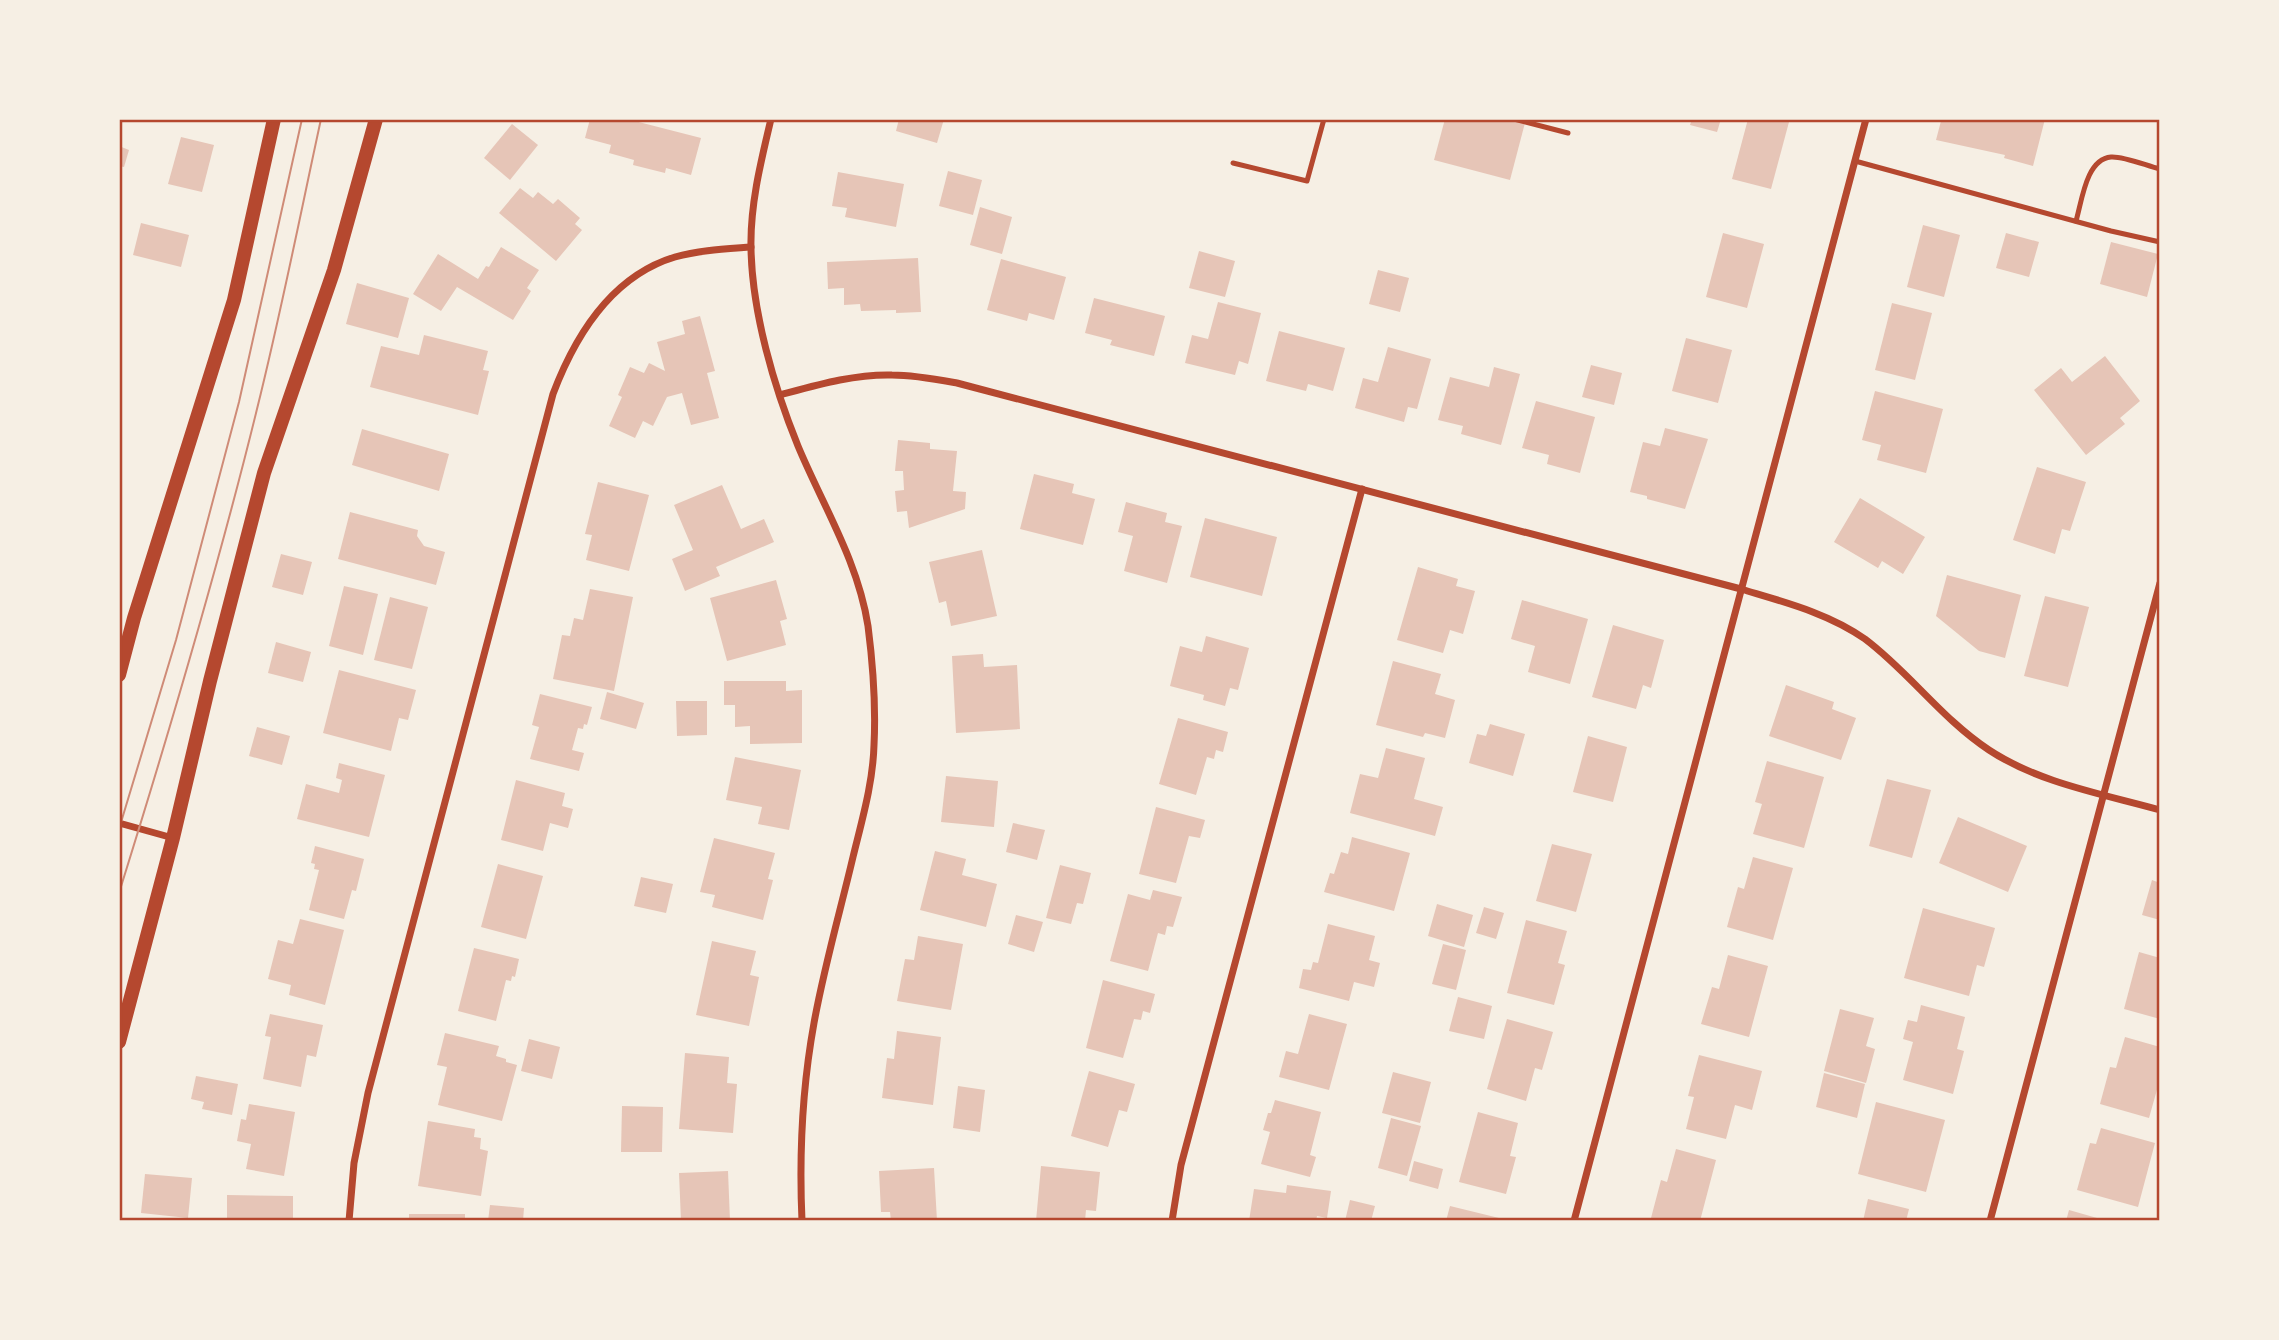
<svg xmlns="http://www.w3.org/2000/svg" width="2279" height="1340" font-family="'Titillium Web',sans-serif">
  <rect width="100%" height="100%" fill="#f6efe4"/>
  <!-- building -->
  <g fill="#e6c5b7">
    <path d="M590 119H627L701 138 691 175 666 168 665 173 633 165 634 160 609 153 611 145 585 138Z"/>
    <path d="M899 119H944L937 143 896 131Z"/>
    <path d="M1445 119H1526L1510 180 1434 160Z"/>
    <path d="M1692 119H1721L1717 132 1690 125Z"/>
    <path d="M1748 119H1780L1789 122 1771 189 1732 179Z"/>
    <path d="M1944 119H2045L2033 166 2004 158 2005 155 1936 140 1941 121 1944 122Z"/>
    <path d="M512 124 538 145 510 180 484 158Z"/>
    <path d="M181 137 214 145 202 192 168 184Z"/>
    <path d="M119 146 129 150 124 167 119 166Z"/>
    <path d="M948 171 982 180 973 215 939 206Z"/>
    <path d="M838 172 904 184 896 227 845 217 847 208 832 206Z"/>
    <path d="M520 188 533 198 538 192 553 204 558 199 580 218 575 224 582 230 556 261 499 213Z"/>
    <path d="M980 207 1012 217 1002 254 970 245Z"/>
    <path d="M141 223 189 235 181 267 133 255Z"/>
    <path d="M1923 225 1960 235 1944 297 1907 287Z"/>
    <path d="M1723 233 1764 244 1747 308 1706 297Z"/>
    <path d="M2006 233 2039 242 2029 277 1996 268Z"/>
    <path d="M2111 242 2158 254 2147 297 2100 284Z"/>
    <path d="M501 247 539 270 527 288 531 291 513 320 457 287 441 311 413 294 438 254 478 279 486 266 489 267Z"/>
    <path d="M1199 251 1235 261 1225 297 1189 288Z"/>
    <path d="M918 258 921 312 896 313V310L861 311 860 304 844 305V288L828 289 827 262Z"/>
    <path d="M1001 259 1066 277 1054 320 1029 313 1027 321 987 310Z"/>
    <path d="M1378 270 1409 278 1400 312 1369 304Z"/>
    <path d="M357 283 409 298 398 338 346 324Z"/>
    <path d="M1094 298 1165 316 1154 356 1110 345 1112 340 1085 333Z"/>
    <path d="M1218 302 1261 313 1248 364 1239 361 1235 375 1185 363 1192 335 1208 339Z"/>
    <path d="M1892 303 1932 313 1915 380 1875 370Z"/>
    <path d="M700 316 715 371 707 373 719 418 691 425 682 393 667 397 653 426 643 421 635 438 609 426 622 397 618 395 630 367 644 373 649 363 665 371 657 342 685 334 682 321Z"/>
    <path d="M1279 331 1345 348 1333 391 1308 384 1306 391 1266 381Z"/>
    <path d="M424 335 488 351 483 370 489 371 478 415 370 387 381 346 419 355Z"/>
    <path d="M1686 338 1732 350 1718 403 1672 391Z"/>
    <path d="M1388 347 1431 359 1417 409 1408 407 1404 422 1355 408 1363 378 1378 382Z"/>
    <path d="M2105 356 2140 401 2120 418 2125 424 2086 455 2034 390 2061 368 2072 382Z"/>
    <path d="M1591 365 1622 373 1614 405 1582 397Z"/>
    <path d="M1494 367 1520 374 1501 445 1461 434 1463 426 1438 420 1450 377 1489 387Z"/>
    <path d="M1875 391 1943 409 1926 473 1877 460 1881 445 1862 440Z"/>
    <path d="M1536 401 1595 417 1580 473 1547 464 1549 455 1522 448Z"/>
    <path d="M1665 428 1708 439 1685 509 1647 499V496L1630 492 1643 442 1660 446Z"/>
    <path d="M362 429 449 454 439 491 352 465Z"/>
    <path d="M898 440 930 443V449L957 451 953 491 966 492 965 509 909 528 907 511 897 512 895 491 904 490 903 471H895Z"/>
    <path d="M2037 467 2086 482 2070 531 2062 529 2055 554 2013 540Z"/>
    <path d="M1034 474 1074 484 1072 493 1095 499 1083 545 1020 529Z"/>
    <path d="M598 482 649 495 629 571 586 560 592 535 585 534Z"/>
    <path d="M722 485 741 529 764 519 774 542 716 567 720 576 685 591 672 559 693 550 674 505Z"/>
    <path d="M1860 498 1925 537 1903 574 1882 561 1878 568 1834 542Z"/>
    <path d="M1126 502 1167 513 1165 522 1182 526 1167 583 1124 571 1133 536 1118 532Z"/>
    <path d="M350 512 418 530 417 536 424 546 445 552 436 585 338 559Z"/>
    <path d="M1205 518 1277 537 1262 596 1190 577Z"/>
    <path d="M982 550 997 616 951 626 946 601 939 603 929 562Z"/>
    <path d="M281 554 312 562 303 595 272 587Z"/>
    <path d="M1418 567 1458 579 1456 586 1475 591 1463 634 1450 630 1443 653 1397 640Z"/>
    <path d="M1947 575 2021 595 2005 658 1979 651 1936 616Z"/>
    <path d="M776 580 787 619 780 621 786 645 727 661 710 598Z"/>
    <path d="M344 586 378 594 363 655 329 646Z"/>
    <path d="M590 589 633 597 614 691 553 679 562 635 570 636 574 618 583 620Z"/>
    <path d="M2045 596 2089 607 2068 687 2024 676Z"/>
    <path d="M390 597 428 607 412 669 374 660Z"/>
    <path d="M1522 600 1588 619 1570 684 1528 672 1535 646 1511 639Z"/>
    <path d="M1613 625 1664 640 1651 688 1643 685 1636 709 1592 697Z"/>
    <path d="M1206 636 1249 648 1238 690 1230 688 1225 706 1203 700 1204 695 1170 686 1180 646 1202 652Z"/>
    <path d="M276 642 311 652 303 682 268 673Z"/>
    <path d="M983 654 984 667 1017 665 1020 729 956 733 952 656Z"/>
    <path d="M1393 661 1441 674 1435 694 1455 700 1445 738 1425 733 1423 737 1376 725Z"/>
    <path d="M339 670 416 690 408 720 399 718 391 751 323 733Z"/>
    <path d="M724 681H786V691L802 690V743L750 744V726L735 727V705H724Z"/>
    <path d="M1786 685 1834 702 1832 709 1856 718 1841 760 1769 736Z"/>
    <path d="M607 692 644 703 636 729 600 719Z"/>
    <path d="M540 694 592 707 587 725 584 724 583 729 578 728 572 750 584 753 579 771 530 759 539 727 532 725Z"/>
    <path d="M676 701H707V735L677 736Z"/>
    <path d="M1178 718 1228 732 1223 752 1216 750 1214 759 1207 757 1196 795 1159 784Z"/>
    <path d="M1490 724 1525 734 1513 776 1469 763 1477 734 1486 736Z"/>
    <path d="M257 727 290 736 282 765 249 756Z"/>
    <path d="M1588 736 1627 747 1613 802 1573 792Z"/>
    <path d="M1386 748 1425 758 1414 799 1443 807 1435 836 1350 813 1360 774 1378 778Z"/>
    <path d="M735 757 801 770 789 830 758 824 762 807 726 800Z"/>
    <path d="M1767 761 1824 777 1804 848 1753 834 1762 804 1755 802Z"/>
    <path d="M339 763 385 775 369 837 297 819 306 784 339 793 342 780 336 778Z"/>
    <path d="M946 776 998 781 994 827 941 822Z"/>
    <path d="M1887 779 1931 790 1912 858 1869 846Z"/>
    <path d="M516 780 565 793 562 806 573 809 568 828 550 823 543 851 501 840Z"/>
    <path d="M1156 807 1205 820 1200 838 1189 836 1176 883 1139 874Z"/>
    <path d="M1958 817 2027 846 2008 892 1939 863Z"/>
    <path d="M1013 823 1045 830 1037 860 1006 852Z"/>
    <path d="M1352 837 1410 853 1394 911 1324 892 1330 873 1334 874 1341 852 1348 854Z"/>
    <path d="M714 838 775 853 768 879 773 880 763 920 712 907 715 895 700 892Z"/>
    <path d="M1552 844 1592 854 1576 912 1536 901Z"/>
    <path d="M315 846 364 859 356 891 352 890 344 919 309 910 319 870 314 869 315 864 311 863Z"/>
    <path d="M935 851 966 859 962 875 997 884 986 927 920 910Z"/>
    <path d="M1753 857 1793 868 1773 940 1727 927 1738 887 1744 889Z"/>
    <path d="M498 864 543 876 526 939 481 927Z"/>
    <path d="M1060 865 1091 873 1083 904 1077 903 1071 924 1046 918Z"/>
    <path d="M641 877 673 884 666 913 634 906Z"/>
    <path d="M2152 880 2160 883V920L2142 915Z"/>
    <path d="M1153 890 1182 897 1173 927 1167 926 1165 935 1158 933 1148 971 1110 961 1128 894 1150 900Z"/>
    <path d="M1437 904 1473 915 1464 947 1428 936Z"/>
    <path d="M1484 907 1504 913 1496 939 1476 933Z"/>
    <path d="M1923 908 1995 928 1984 967 1977 965 1969 996 1904 978Z"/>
    <path d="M1016 915 1043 922 1034 952 1008 944Z"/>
    <path d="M300 919 344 930 325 1005 289 995 291 985 268 979 278 940 293 944Z"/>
    <path d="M1526 920 1567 931 1558 963 1565 965 1554 1005 1507 993Z"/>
    <path d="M1328 924 1375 936 1369 960 1380 963 1374 987 1354 982 1349 1001 1299 988 1303 969 1311 970 1313 962 1318 963Z"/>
    <path d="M918 936 963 944 951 1010 897 1001 905 959 914 960Z"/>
    <path d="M712 941 756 951 750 975 759 977 749 1026 696 1015Z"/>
    <path d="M1443 944 1466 950 1456 990 1432 984Z"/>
    <path d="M474 948 519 959 515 977 512 976 511 981 506 980 496 1021 458 1011Z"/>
    <path d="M2139 952 2160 958V1019L2124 1009Z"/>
    <path d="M1728 955 1768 966 1749 1037 1701 1024 1712 987 1719 989Z"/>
    <path d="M1103 980 1155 994 1150 1013 1143 1011 1141 1020 1134 1019 1123 1058 1086 1048Z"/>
    <path d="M1458 997 1492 1006 1484 1039 1449 1031Z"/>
    <path d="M1921 1005 1965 1017 1957 1049 1964 1051 1953 1094 1903 1080 1913 1042 1903 1039 1908 1020 1917 1022Z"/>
    <path d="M1840 1009 1874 1018 1866 1046 1875 1049 1866 1083 1824 1071Z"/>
    <path d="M270 1014 323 1025 316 1057 307 1055 301 1087 263 1079 271 1037 265 1036Z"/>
    <path d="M1309 1014 1347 1024 1329 1090 1279 1077 1286 1051 1298 1054Z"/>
    <path d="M1507 1019 1553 1032 1542 1070 1535 1068 1526 1101 1487 1089Z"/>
    <path d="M897 1031 941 1037 933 1105 882 1098 887 1058 894 1059Z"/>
    <path d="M445 1033 499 1046 496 1056 506 1059V1062L517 1065 502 1121 438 1105 447 1067 437 1065Z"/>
    <path d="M2125 1037 2160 1047V1079L2149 1118 2100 1104 2110 1067 2116 1068Z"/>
    <path d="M529 1039 560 1047 552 1079 521 1071Z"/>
    <path d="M685 1053 729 1057 727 1083 737 1084 733 1133 679 1129Z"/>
    <path d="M1699 1055 1762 1071 1752 1110 1735 1105 1726 1139 1686 1129 1694 1097 1688 1096Z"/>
    <path d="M1089 1071 1135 1084 1127 1112 1119 1110 1108 1147 1071 1136Z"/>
    <path d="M1393 1072 1431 1082 1420 1123 1382 1113Z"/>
    <path d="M1824 1073 1865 1084 1857 1118 1816 1107Z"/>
    <path d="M196 1076 238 1084 232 1115 202 1109 204 1102 191 1099Z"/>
    <path d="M958 1086 985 1090 980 1132 953 1128Z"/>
    <path d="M1275 1100 1321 1112 1310 1155 1316 1157 1310 1177 1261 1164 1270 1132 1263 1130 1268 1113H1271Z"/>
    <path d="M1876 1102 1945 1120 1926 1192 1858 1174Z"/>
    <path d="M249 1104 295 1112 284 1176 246 1169 251 1144 237 1141 241 1119 246 1120Z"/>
    <path d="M622 1106 663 1107 662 1152H621Z"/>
    <path d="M1478 1112 1518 1123 1510 1156 1516 1157 1506 1194 1459 1182Z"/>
    <path d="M1391 1118 1421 1126 1407 1176 1378 1168Z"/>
    <path d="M428 1121 475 1129 474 1137 481 1138 480 1149 488 1151 481 1196 418 1186Z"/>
    <path d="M2101 1128 2155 1143 2138 1207 2077 1190 2090 1143 2096 1144Z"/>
    <path d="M1676 1149 1716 1160 1700 1221H1662L1651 1218 1661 1180 1667 1182Z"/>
    <path d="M1414 1161 1443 1169 1438 1189 1409 1181Z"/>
    <path d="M1041 1166 1100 1172 1096 1211 1086 1210 1085 1221H1036Z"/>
    <path d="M934 1168 937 1221H891L890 1212H881L879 1171Z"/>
    <path d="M728 1171 730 1221H681L679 1173Z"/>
    <path d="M145 1174 192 1178 188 1218 141 1213Z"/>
    <path d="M1287 1185 1331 1191 1327 1218 1317 1216 1316 1221H1249L1254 1189 1286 1193Z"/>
    <path d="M227 1195 293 1196V1221H227Z"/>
    <path d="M1868 1199 1909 1209 1906 1221H1863Z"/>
    <path d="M1350 1200 1375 1206 1371 1221H1345Z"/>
    <path d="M490 1205 524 1208 523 1221H488Z"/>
    <path d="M1450 1206 1499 1218 1498 1221H1446Z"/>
    <path d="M2069 1210 2104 1220V1221H2066Z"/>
    <rect x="409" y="1214" width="56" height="7"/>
  </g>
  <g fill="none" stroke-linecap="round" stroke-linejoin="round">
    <!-- service -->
    <g stroke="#b5482f" stroke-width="5">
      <path d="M1514 119 1568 133"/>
      <path d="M1855 161 2111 231 2160 242"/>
      <path d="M1233 163 1307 181 1324 119"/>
      <path d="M2076 221C2082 201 2086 159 2111 157 2124 156 2147 166 2160 169"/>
    </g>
    <!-- minor -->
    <g stroke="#b5482f" stroke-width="7">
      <path d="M771 119C761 161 750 205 751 248 752 312 774 387 798 446 823 506 858 561 868 626 873 665 876 705 874 745 873 783 862 820 853 857 840 912 824 967 814 1023 802 1089 799 1154 802 1221"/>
      <path d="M780 395C817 385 854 374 892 375 914 375 935 379 957 383L1741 589C1784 602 1828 613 1865 639 1909 672 1942 719 1989 750 2039 783 2103 794 2160 810"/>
      <path d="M119 823 173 838"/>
      <path d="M349 1221 354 1163 368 1093 553 394C575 336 612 276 675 257 700 250 725 249 751 247"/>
      <path d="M1172 1221 1181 1165 1362 489"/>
      <path d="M1574 1221 1866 119"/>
      <path d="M1990 1221 2160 583"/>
    </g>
    <!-- secondary -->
    <g stroke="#b5482f" stroke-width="14">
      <path d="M119 675 134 618 234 300 274 119"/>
      <path d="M119 1042 173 838 210 681 264 473 334 270 376 119"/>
    </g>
    <!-- tram -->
    <g stroke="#cf8b77" stroke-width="2">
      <path d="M119 829 176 640 239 402 302 119"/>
      <path d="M119 893C169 733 217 572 257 409 281 313 300 216 321 119"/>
    </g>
  </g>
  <!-- border -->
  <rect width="2279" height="1340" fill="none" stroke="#f6efe4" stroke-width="242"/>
  <rect x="121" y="121" width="2037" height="1098" fill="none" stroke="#b5482f" stroke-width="2.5"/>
</svg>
